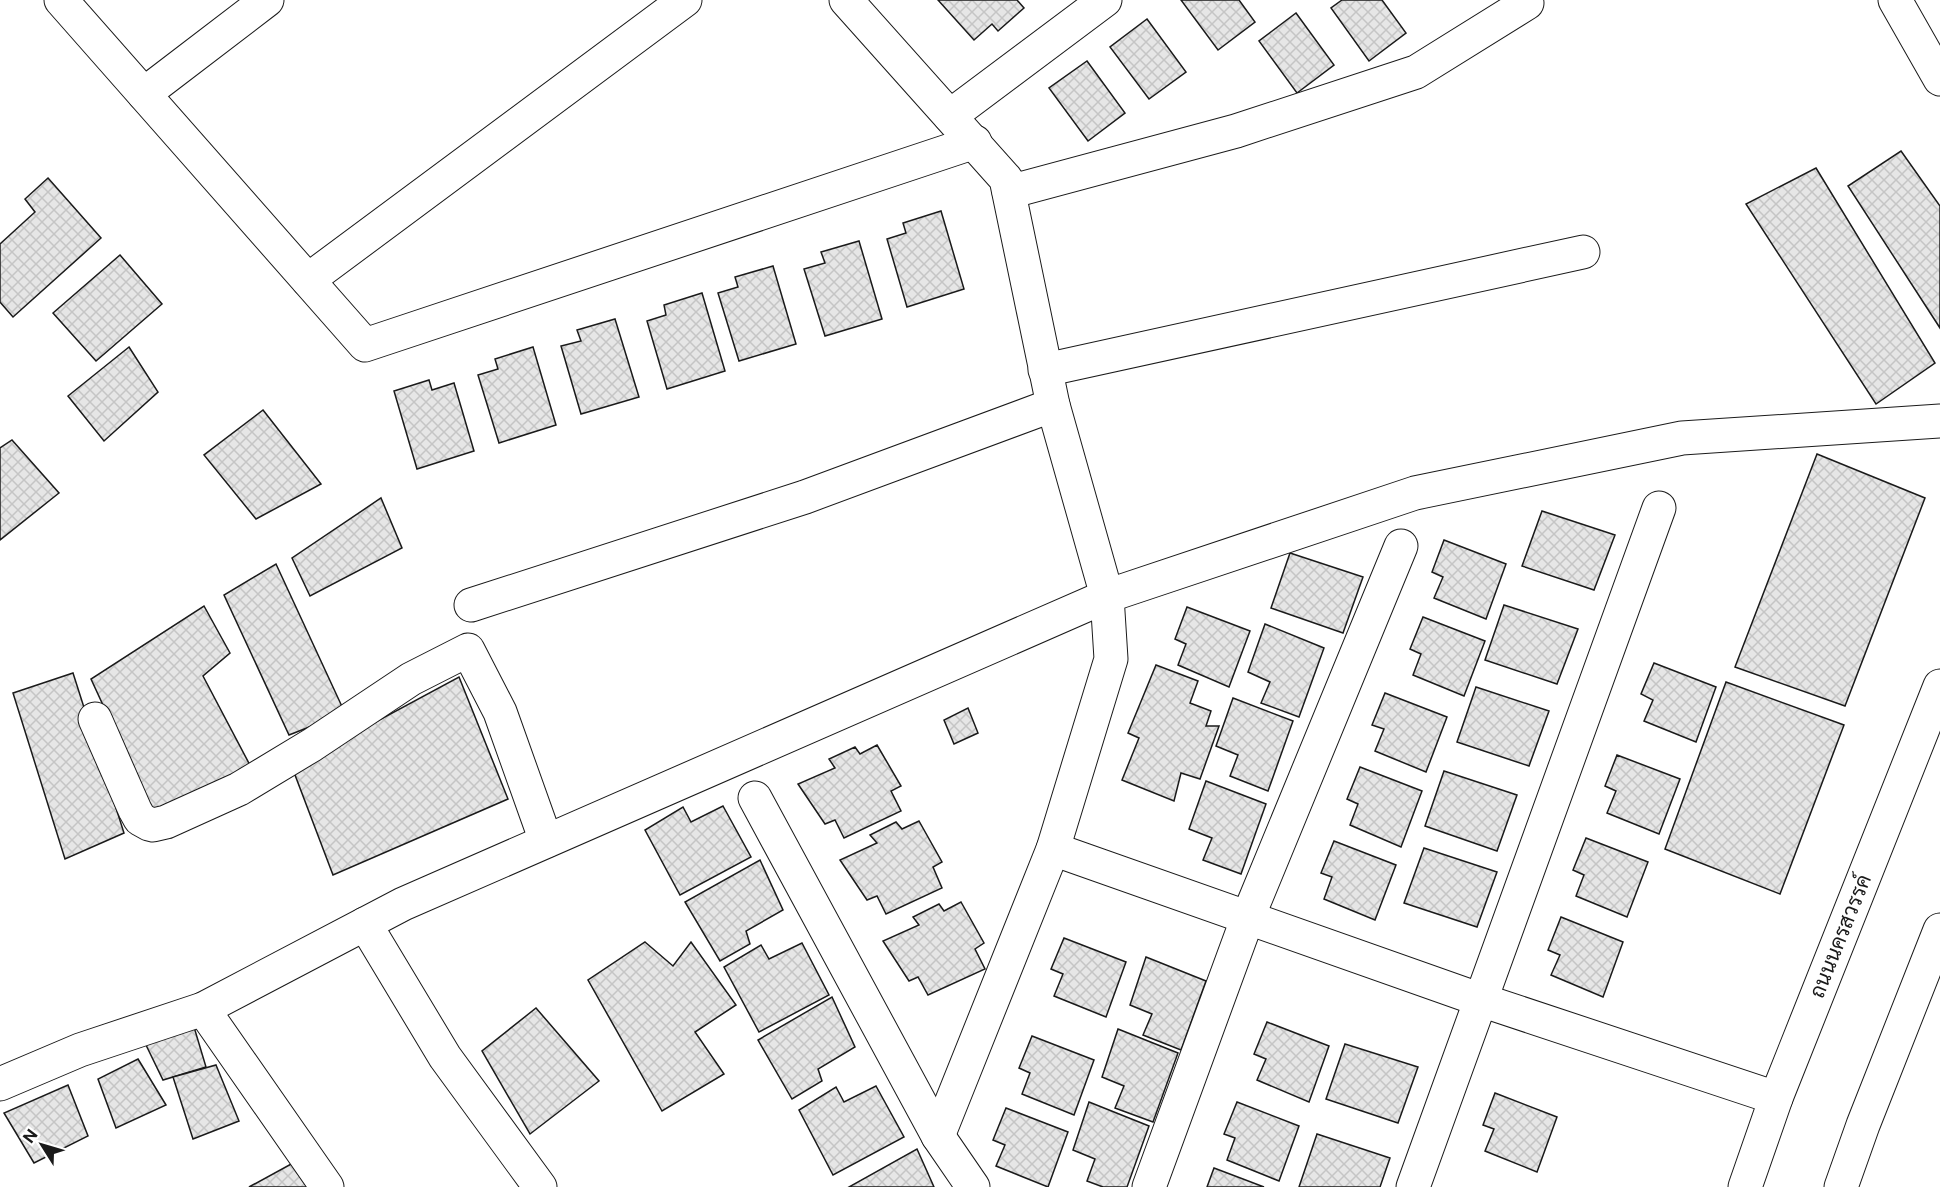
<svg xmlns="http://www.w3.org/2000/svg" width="1940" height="1187" font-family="'Public Sans',Sarabun,sans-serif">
  <defs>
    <pattern id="building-cross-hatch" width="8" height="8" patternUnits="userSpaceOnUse" patternTransform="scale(1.5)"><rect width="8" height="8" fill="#e6e6e6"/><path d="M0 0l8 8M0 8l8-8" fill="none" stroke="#c5c5c5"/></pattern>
  </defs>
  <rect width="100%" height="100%" fill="#fff"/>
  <!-- building -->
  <g fill="url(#building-cross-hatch)" stroke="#1a1a1a" stroke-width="1.5">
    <path d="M938 0H1017L1024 8 998 31 992 24 974 40Z"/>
    <path d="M1181 0H1239L1255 22 1218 50Z"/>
    <path d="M1342 0H1382L1406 33 1369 61 1331 8Z"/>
    <path d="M1296 13 1334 65 1297 93 1259 41Z"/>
    <path d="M1147 19 1186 72 1149 99 1110 47Z"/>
    <path d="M1087 61 1125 113 1088 141 1049 88Z"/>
    <path d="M1901 151 1940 206V328L1848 186Z"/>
    <path d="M1816 168 1935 363 1876 404 1746 204Z"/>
    <path d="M48 178 101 238 13 317 0 302V244L35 212 25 199Z"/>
    <path d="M941 211 964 289 907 307 887 239 906 233 903 223Z"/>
    <path d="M859 241 882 319 825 336 804 269 825 263 821 252Z"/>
    <path d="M120 255 162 304 96 361 53 313Z"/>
    <path d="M773 266 796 344 739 361 718 293 738 287 735 277Z"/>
    <path d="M702 293 725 371 667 389 647 321 666 315 664 305Z"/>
    <path d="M615 319 639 397 581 414 561 346 581 341 577 330Z"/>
    <path d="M129 347 158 392 104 441 68 396Z"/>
    <path d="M533 347 556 425 499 443 478 375 498 369 495 359Z"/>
    <path d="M429 380 432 390 454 383 474 451 417 469 394 391Z"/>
    <path d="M263 410 321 484 256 519 204 455Z"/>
    <path d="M12 440 59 493 0 540V448Z"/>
    <path d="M1817 454 1925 498 1845 706 1735 667Z"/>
    <path d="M381 498 402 548 310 596 292 558Z"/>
    <path d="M1542 511 1615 535 1594 590 1522 566Z"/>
    <path d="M1444 540 1506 564 1486 619 1434 598 1443 577 1432 572Z"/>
    <path d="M1290 553 1363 577 1343 633 1271 608Z"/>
    <path d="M276 564 345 713 289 735 224 595Z"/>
    <path d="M1504 605 1578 629 1557 684 1485 660Z"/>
    <path d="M204 606 230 653 203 676 252 769 156 820 91 679Z"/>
    <path d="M1187 607 1250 631 1229 687 1178 665 1186 644 1175 639Z"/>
    <path d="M1423 617 1485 641 1464 696 1413 675 1421 654 1410 649Z"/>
    <path d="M1265 624 1324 648 1299 717 1261 703 1270 682 1248 672Z"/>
    <path d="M1654 663 1716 687 1696 742 1644 721 1653 700 1641 694Z"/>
    <path d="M1156 665 1198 681 1190 703 1211 711 1206 726H1219L1200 779 1181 773 1174 801 1122 780 1139 738 1128 733Z"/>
    <path d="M73 673 124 833 65 859 13 693Z"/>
    <path d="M459 677 508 799 333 875 292 767Z"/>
    <path d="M1726 682 1844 725 1780 894 1665 849Z"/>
    <path d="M1476 687 1549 711 1529 766 1457 742Z"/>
    <path d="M1385 693 1447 717 1426 772 1375 751 1384 729 1372 725Z"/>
    <path d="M1233 698 1293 721 1268 791 1230 776 1238 755 1216 746Z"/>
    <path d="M968 708 978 733 954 744 944 720Z"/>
    <path d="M877 745 901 786 891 791 901 811 844 838 835 820 825 824 798 784 835 768 829 759 855 747 860 754Z"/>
    <path d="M1617 755 1680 779 1659 834 1607 813 1616 791 1605 786Z"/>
    <path d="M1360 767 1422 791 1401 847 1350 825 1358 804 1347 799Z"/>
    <path d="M1444 771 1517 795 1497 851 1425 826Z"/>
    <path d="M1206 781 1266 804 1241 874 1203 860 1212 838 1189 829Z"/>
    <path d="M723 806 751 857 680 895 645 830 683 807 691 822Z"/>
    <path d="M919 821 942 862 933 867 942 888 886 914 877 896 867 900 840 860 877 843 870 835 896 822 902 829Z"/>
    <path d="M1586 838 1648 862 1627 917 1576 896 1584 875 1573 870Z"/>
    <path d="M1334 841 1396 865 1375 920 1324 899 1332 877 1321 873Z"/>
    <path d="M1424 848 1497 872 1477 927 1404 903Z"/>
    <path d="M760 860 783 910 746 931 750 944 720 961 685 902Z"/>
    <path d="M961 902 984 943 975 949 985 969 928 995 918 977 909 981 883 941 919 925 913 917 939 904 944 911Z"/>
    <path d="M1561 917 1623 942 1603 997 1551 975 1560 955 1548 950Z"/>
    <path d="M1064 938 1126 962 1106 1017 1054 996 1063 974 1051 969Z"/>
    <path d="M645 942 673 966 691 942 736 1005 695 1032 724 1074 662 1111 588 980Z"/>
    <path d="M802 943 829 995 759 1032 724 967 761 945 769 959Z"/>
    <path d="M1146 957 1206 981 1181 1050 1143 1035 1152 1014 1130 1005Z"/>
    <path d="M832 997 855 1047 818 1069 822 1081 792 1099 758 1040Z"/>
    <path d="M536 1008 599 1081 530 1134 482 1051Z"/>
    <path d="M1267 1022 1329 1046 1309 1102 1257 1080 1266 1059 1254 1054Z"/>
    <path d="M194 1027 206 1067 163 1080 145 1043Z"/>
    <path d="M1118 1029 1178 1053 1153 1122 1115 1108 1124 1086 1102 1077Z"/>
    <path d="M1032 1036 1094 1060 1074 1115 1022 1094 1030 1073 1019 1068Z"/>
    <path d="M1345 1044 1418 1067 1398 1123 1326 1099Z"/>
    <path d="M138 1059 166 1105 116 1128 98 1079Z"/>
    <path d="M216 1065 239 1121 193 1139 173 1077Z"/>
    <path d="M68 1085 88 1136 34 1163 4 1113Z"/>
    <path d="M876 1086 904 1137 833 1175 799 1110 836 1087 844 1102Z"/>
    <path d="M1495 1093 1557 1117 1537 1172 1485 1151 1494 1129 1483 1125Z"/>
    <path d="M1089 1102 1149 1126 1127 1187H1103L1087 1181 1095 1159 1073 1150Z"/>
    <path d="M1237 1102 1299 1126 1279 1181 1227 1160 1235 1138 1224 1134Z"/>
    <path d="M1006 1108 1068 1132 1048 1187 996 1166 1005 1145 993 1140Z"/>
    <path d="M1317 1134 1390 1158 1380 1187H1299Z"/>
    <path d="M917 1149 934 1187H849Z"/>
    <path d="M293 1163 311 1187H249Z"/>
    <path d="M1214 1168 1264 1187H1207Z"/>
  </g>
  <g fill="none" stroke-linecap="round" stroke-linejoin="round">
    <!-- minor casing -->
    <g stroke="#1a1a1a" stroke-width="35">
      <g id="minor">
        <path d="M61 0 365 345 975 142"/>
        <path d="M846 0 1006 179 1053 405 1107 596 1111 659 1053 849 938 1136"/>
        <path d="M1895 0 1940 79"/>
        <path d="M144 94 267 0"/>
        <path d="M950 116 1105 0"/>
        <path d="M1009 192 1236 131 1416 72 1527 3"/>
        <path d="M308 280 685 0"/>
        <path d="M1045 370 1583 252"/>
        <path d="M471 605 805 497 1053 405"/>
        <path d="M95 719 135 810 140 819 149 824 153 825 166 822 239 789 312 745 411 679 468 650 500 712 546 841"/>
        <path d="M755 798 938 1136 973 1187"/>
        <path d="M1053 849 1481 1000 1776 1098"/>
        <path d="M365 924 445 1057 540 1187"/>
        <path d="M203 1009 327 1187"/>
        <path d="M0 1084 80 1050 203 1009 403 904 1107 596 1415 493 1682 438 1940 421"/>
        <path d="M1149 1187 1248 917 1401 546"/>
        <path d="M1413 1187 1659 508"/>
      </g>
    </g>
    <!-- major casing -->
    <g stroke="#1a1a1a" stroke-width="35">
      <g id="major">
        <path d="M1745 1187 1776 1098 1940 686"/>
        <path d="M1841 1187 1863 1125 1940 930"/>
      </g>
    </g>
    <!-- minor -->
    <use href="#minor" stroke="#fff" stroke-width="33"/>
    <!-- major -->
    <use href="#major" stroke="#fff" stroke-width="33"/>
  </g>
  <g text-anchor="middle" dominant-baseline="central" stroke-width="4.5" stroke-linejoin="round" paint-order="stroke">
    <!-- street labels -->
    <g font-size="21" fill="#1a1a1a" stroke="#fff">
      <text transform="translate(1840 936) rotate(-68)">ถนนนครสวรรค์</text>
    </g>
  </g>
  <!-- north arrow -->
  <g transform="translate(42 1145) rotate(307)" stroke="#ffffff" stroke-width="4.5" paint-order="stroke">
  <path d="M0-4.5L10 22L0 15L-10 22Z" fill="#1a1a1a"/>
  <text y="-9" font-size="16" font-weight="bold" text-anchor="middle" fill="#1a1a1a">N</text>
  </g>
</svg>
